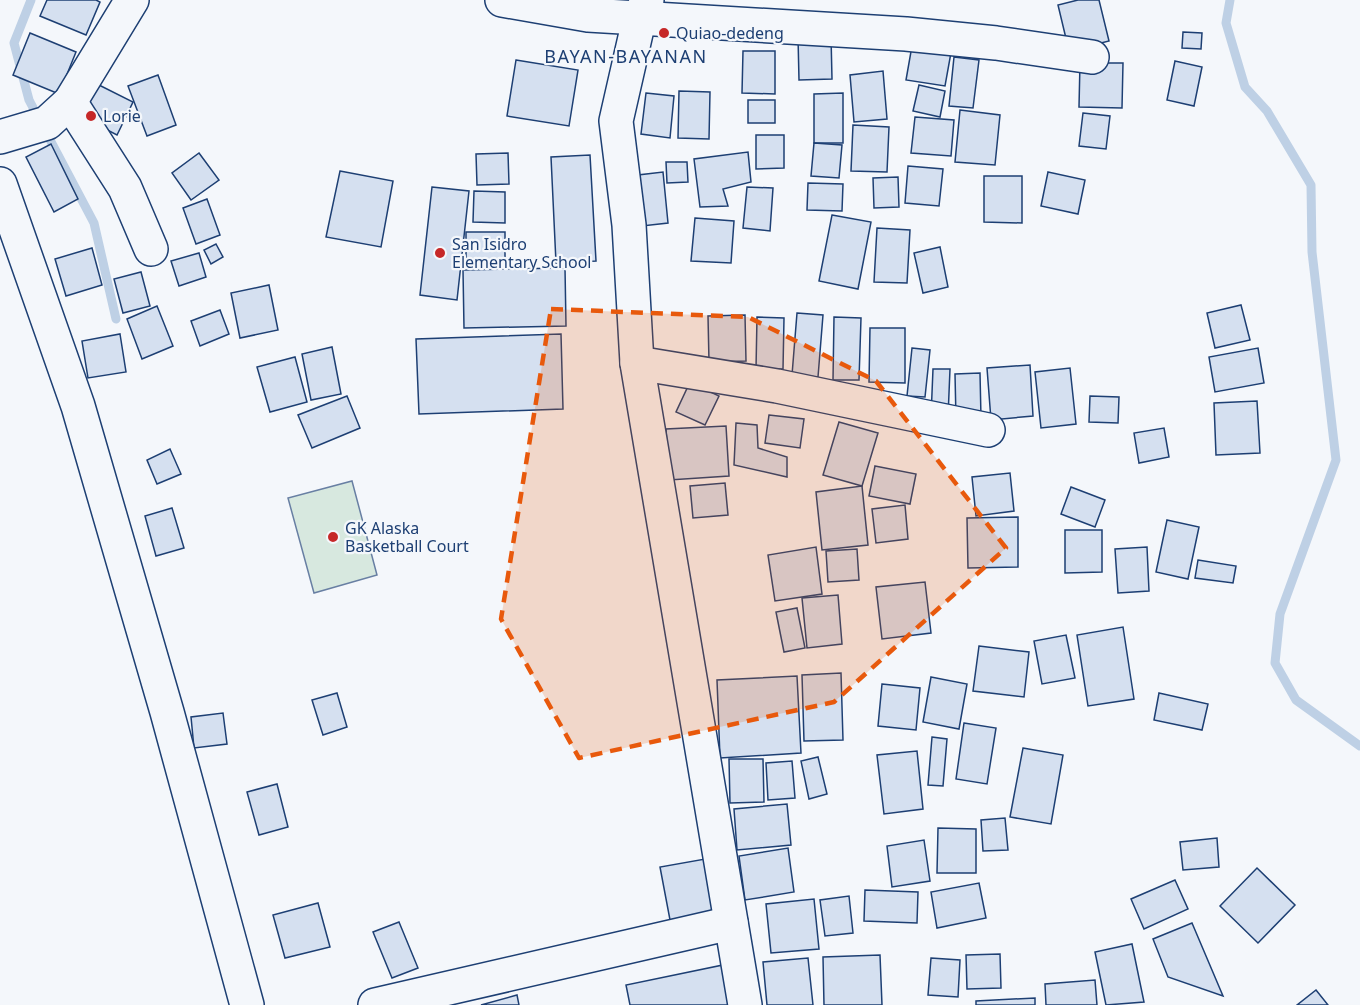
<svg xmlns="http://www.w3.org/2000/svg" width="1360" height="1005" font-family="'Noto Sans',sans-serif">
  <rect width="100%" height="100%" fill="#f4f7fb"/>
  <!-- pitch -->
  <path fill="#d7e8df" stroke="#687fa3" stroke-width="1.5" d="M352 481 377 575 314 593 288 498Z"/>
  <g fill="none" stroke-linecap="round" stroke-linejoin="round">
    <!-- stream -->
    <g stroke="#bed0e5" stroke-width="9">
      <path d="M31 0 14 43 29 100 94 223 116 319"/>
      <path d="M1230 0 1226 23 1245 87 1267 111 1311 185 1312 252 1336 460 1280 614 1275 663 1296 700 1360 746"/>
    </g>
  </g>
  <!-- building -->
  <g fill="#d5e0f0" stroke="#1d3f73" stroke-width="1.5">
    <path d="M47 0H96L100 2 86 35 40 16Z"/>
    <path d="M1078 0H1099L1109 41 1069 51 1058 5Z"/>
    <path d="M1183 32 1202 33 1201 49 1182 48Z"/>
    <path d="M30 33 76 52 59 94 13 75Z"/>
    <path d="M831 36 832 79 799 80 798 37Z"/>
    <path d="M913 40 952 47 945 86 906 80Z"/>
    <path d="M743 51H775V94L742 93Z"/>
    <path d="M954 57 979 60 973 108 949 106Z"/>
    <path d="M516 60 578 70 569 126 507 116Z"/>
    <path d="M1175 61 1202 67 1194 106 1167 100Z"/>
    <path d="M1080 63H1123L1122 108 1079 107Z"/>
    <path d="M883 71 887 119 854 122 850 75Z"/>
    <path d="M158 75 176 125 147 136 128 86Z"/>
    <path d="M97 84 133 102 117 135 80 116Z"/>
    <path d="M919 85 945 91 940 117 913 111Z"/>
    <path d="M679 91 710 92 709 139 678 138Z"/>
    <path d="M646 93 674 96 670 138 641 134Z"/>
    <path d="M843 93V143H814V94Z"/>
    <rect x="748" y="100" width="27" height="23"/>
    <path d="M960 110 1000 115 995 165 955 162Z"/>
    <path d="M1083 113 1110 116 1106 149 1079 146Z"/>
    <path d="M915 117 954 120 951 156 911 153Z"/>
    <path d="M853 125 889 127 887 172 851 171Z"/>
    <path d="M756 135H784V168L756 169Z"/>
    <path d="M814 143 842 145 839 178 811 176Z"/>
    <path d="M51 144 78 199 54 212 26 157Z"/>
    <path d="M748 152 751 182 723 189 728 206 700 207 694 159Z"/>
    <path d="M199 153 219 180 191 200 172 173Z"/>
    <path d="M508 153 509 184 477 185 476 154Z"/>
    <path d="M590 155 596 261 556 263 551 157Z"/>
    <path d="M666 162H687L688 182 667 183Z"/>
    <path d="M908 166 943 169 939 206 905 203Z"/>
    <path d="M340 171 393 181 381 247 326 237Z"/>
    <path d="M663 172 668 223 642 226 638 175Z"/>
    <path d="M1048 172 1085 180 1078 214 1041 206Z"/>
    <path d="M984 176H1022V223L984 222Z"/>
    <path d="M898 177 899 207 874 208 873 178Z"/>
    <path d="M808 183 843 184 842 211 807 210Z"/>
    <path d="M432 187 469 191 457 300 420 295Z"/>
    <path d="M747 187 773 188 770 231 743 228Z"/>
    <path d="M474 191 505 192V223L473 222Z"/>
    <path d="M207 199 220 235 196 244 183 208Z"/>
    <path d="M832 215 871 222 858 289 819 281Z"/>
    <path d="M695 218 734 221 731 263 691 261Z"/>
    <path d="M877 228 910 230 907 283 874 282Z"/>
    <path d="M466 232H505V264L466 263Z"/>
    <path d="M216 244 223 257 211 264 204 250Z"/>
    <path d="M940 247 948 287 923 293 914 253Z"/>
    <path d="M92 248 102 285 66 296 55 259Z"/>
    <path d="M199 253 206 277 179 286 171 261Z"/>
    <path d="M565 268 566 326 464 328 463 270Z"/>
    <path d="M141 272 150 306 123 313 114 279Z"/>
    <path d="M269 285 278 330 240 338 231 293Z"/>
    <path d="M1241 305 1250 340 1215 348 1207 313Z"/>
    <path d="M157 306 173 346 142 359 127 319Z"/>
    <path d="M220 310 229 334 200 346 191 321Z"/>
    <path d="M797 313 823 315 818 377 792 375Z"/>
    <path d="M745 315 746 361 709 362 708 316Z"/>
    <path d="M757 317 784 318 783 369H756Z"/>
    <path d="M834 317 861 318 859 380H833Z"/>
    <path d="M870 328H905V383L869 382Z"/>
    <path d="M120 334 126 372 88 378 82 341Z"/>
    <path d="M561 334 563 409 419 414 416 339Z"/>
    <path d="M332 347 341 394 311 400 302 354Z"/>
    <path d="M912 348 930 350 925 397 907 396Z"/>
    <path d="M1258 348 1264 383 1215 392 1209 357Z"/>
    <path d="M295 357 307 402 270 412 257 367Z"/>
    <path d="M1030 365 1033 416 991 420 987 368Z"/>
    <path d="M1070 368 1076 424 1041 428 1035 372Z"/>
    <path d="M933 369H950L948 417H931Z"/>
    <path d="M980 373 981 418 956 419 955 374Z"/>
    <path d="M690 382 719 396 705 425 676 412Z"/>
    <path d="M347 396 360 428 312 448 298 415Z"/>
    <path d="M1090 396 1119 397 1118 423 1089 422Z"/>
    <path d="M1257 401 1260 453 1216 455 1214 403Z"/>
    <path d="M769 415 804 419 800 448 765 443Z"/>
    <path d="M839 422 878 433 862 486 823 475Z"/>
    <path d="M736 423 757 425 758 448 787 457V477L734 465Z"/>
    <path d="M726 426 729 476 669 480 666 429Z"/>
    <path d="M1164 428 1169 457 1139 463 1134 433Z"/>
    <path d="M170 449 181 474 157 484 147 460Z"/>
    <path d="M875 466 916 474 910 504 869 496Z"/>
    <path d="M1010 473 1014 511 976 516 972 477Z"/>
    <path d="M725 483 728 515 693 518 690 486Z"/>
    <path d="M862 486 868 545 822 550 816 492Z"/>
    <path d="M1071 487 1105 500 1095 527 1061 514Z"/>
    <path d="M905 505 908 539 876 543 872 509Z"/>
    <path d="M172 508 184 548 156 556 145 516Z"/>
    <path d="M1018 517V567L968 568 967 518Z"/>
    <path d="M1167 520 1199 527 1188 579 1156 572Z"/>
    <path d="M1065 530H1102V572L1065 573Z"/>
    <path d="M816 547 822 594 775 601 768 555Z"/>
    <path d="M1147 547 1149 591 1118 593 1115 549Z"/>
    <path d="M857 549 859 580 828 582 826 551Z"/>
    <path d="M1198 560 1236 566 1233 583 1195 578Z"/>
    <path d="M925 582 931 633 882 639 876 587Z"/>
    <path d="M838 595 842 644 807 648 802 598Z"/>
    <path d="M797 608 805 648 784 652 776 612Z"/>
    <path d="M1123 627 1134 699 1088 706 1077 635Z"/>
    <path d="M1066 635 1075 678 1042 684 1034 641Z"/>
    <path d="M979 646 1029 652 1024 697 973 691Z"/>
    <path d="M841 673 843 740 804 741 802 675Z"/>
    <path d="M797 676 801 753 720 758 717 680Z"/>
    <path d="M931 677 967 684 959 729 923 722Z"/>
    <path d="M882 684 920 688 916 730 878 726Z"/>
    <path d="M337 693 347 727 323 735 312 700Z"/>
    <path d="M1159 693 1208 704 1202 730 1154 720Z"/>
    <path d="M223 713 227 744 194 748 191 717Z"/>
    <path d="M964 723 996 728 987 784 956 779Z"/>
    <path d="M932 737 947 739 943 786 928 785Z"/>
    <path d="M1023 748 1063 755 1051 824 1010 817Z"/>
    <path d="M917 751 923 809 884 814 877 755Z"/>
    <path d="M818 757 827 794 809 799 801 761Z"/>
    <path d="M729 759H763L764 802 730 803Z"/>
    <path d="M792 761 795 798 768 800 766 763Z"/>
    <path d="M277 784 288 827 259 835 247 792Z"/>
    <path d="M787 804 791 845 737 850 734 809Z"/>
    <path d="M1005 818 1008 850 983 851 981 820Z"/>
    <path d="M938 828 976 829V873H937Z"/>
    <path d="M1217 838 1219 867 1183 870 1180 842Z"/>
    <path d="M924 840 930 881 892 887 887 846Z"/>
    <path d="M788 848 794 892 745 900 739 856Z"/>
    <path d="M705 859 715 912 670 920 660 867Z"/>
    <path d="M1257 868 1295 905 1258 943 1220 906Z"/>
    <path d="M1175 880 1188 909 1144 929 1131 899Z"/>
    <path d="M979 883 986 918 937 928 931 892Z"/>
    <path d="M865 890 918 892 917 923 864 921Z"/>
    <path d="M849 896 853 933 825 936 820 900Z"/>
    <path d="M814 899 819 949 771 953 766 904Z"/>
    <path d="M318 903 330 947 285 958 273 915Z"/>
    <path d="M399 922 418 968 392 978 373 932Z"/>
    <path d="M1192 923 1223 996 1168 977 1153 939Z"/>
    <path d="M1132 944 1144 1002 1106 1005 1095 952Z"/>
    <path d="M1000 954 1001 988 967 989 966 955Z"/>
    <path d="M880 955 882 1005H824L823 957Z"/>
    <path d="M808 958 813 1005H767L763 962Z"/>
    <path d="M931 958 960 960 958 997 928 995Z"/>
    <path d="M723 965 731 1005H630L626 985Z"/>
    <path d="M1095 980 1097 1005H1046L1045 984Z"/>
    <path d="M1316 990 1328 1005H1297Z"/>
    <path d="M517 995 519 1005H481Z"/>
    <path d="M1035 998V1005H976V1001Z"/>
  </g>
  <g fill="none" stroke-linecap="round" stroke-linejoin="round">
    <!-- minor casing -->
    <g stroke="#1d3f73" stroke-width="36">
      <g id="minor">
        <path d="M502 0 588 15 906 34 996 43 1092 57"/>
        <path d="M647 0 639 20 616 121 629 225 637 363 745 1005"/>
        <path d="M70 102 125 188 151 249"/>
        <path d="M0 137 47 123 70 102 132 0"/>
        <path d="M0 184 78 406 167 712 247 1005"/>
        <path d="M637 363 777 386 988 430"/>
        <path d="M375 1005 731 923"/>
      </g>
    </g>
    <!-- minor -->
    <use href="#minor" stroke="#f4f7fb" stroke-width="33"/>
  </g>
  <!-- marked area -->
  <path fill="#e8590c" fill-opacity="0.2" stroke="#e8590c" stroke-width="4.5" stroke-dasharray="12 8" stroke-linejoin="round" d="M551 309 748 317 876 381 1006 548 834 702 579 758 501 619Z"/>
  <!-- markers -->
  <g fill="#c62828" stroke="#f4f7fb" stroke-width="2">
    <circle cx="664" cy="33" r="6"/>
    <circle cx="91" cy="116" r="6"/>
    <circle cx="440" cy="253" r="6"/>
    <circle cx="333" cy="537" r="6"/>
  </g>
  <g text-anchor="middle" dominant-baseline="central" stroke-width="4.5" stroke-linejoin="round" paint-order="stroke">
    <!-- poi labels -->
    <g font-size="16" fill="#1d3f73" stroke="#f4f7fb" text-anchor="start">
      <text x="676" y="33">Quiao-dedeng</text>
      <text x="103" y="116">Lorie</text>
      <text x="452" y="244">San Isidro<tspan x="452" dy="18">Elementary School</tspan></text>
      <text x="345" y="528">GK Alaska<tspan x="345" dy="18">Basketball Court</tspan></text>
    </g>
    <!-- neighbourhood labels -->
    <g font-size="18" letter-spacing="1.5" fill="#1d3f73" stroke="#f4f7fb">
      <text x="626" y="56">BAYAN-BAYANAN</text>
    </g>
  </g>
</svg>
